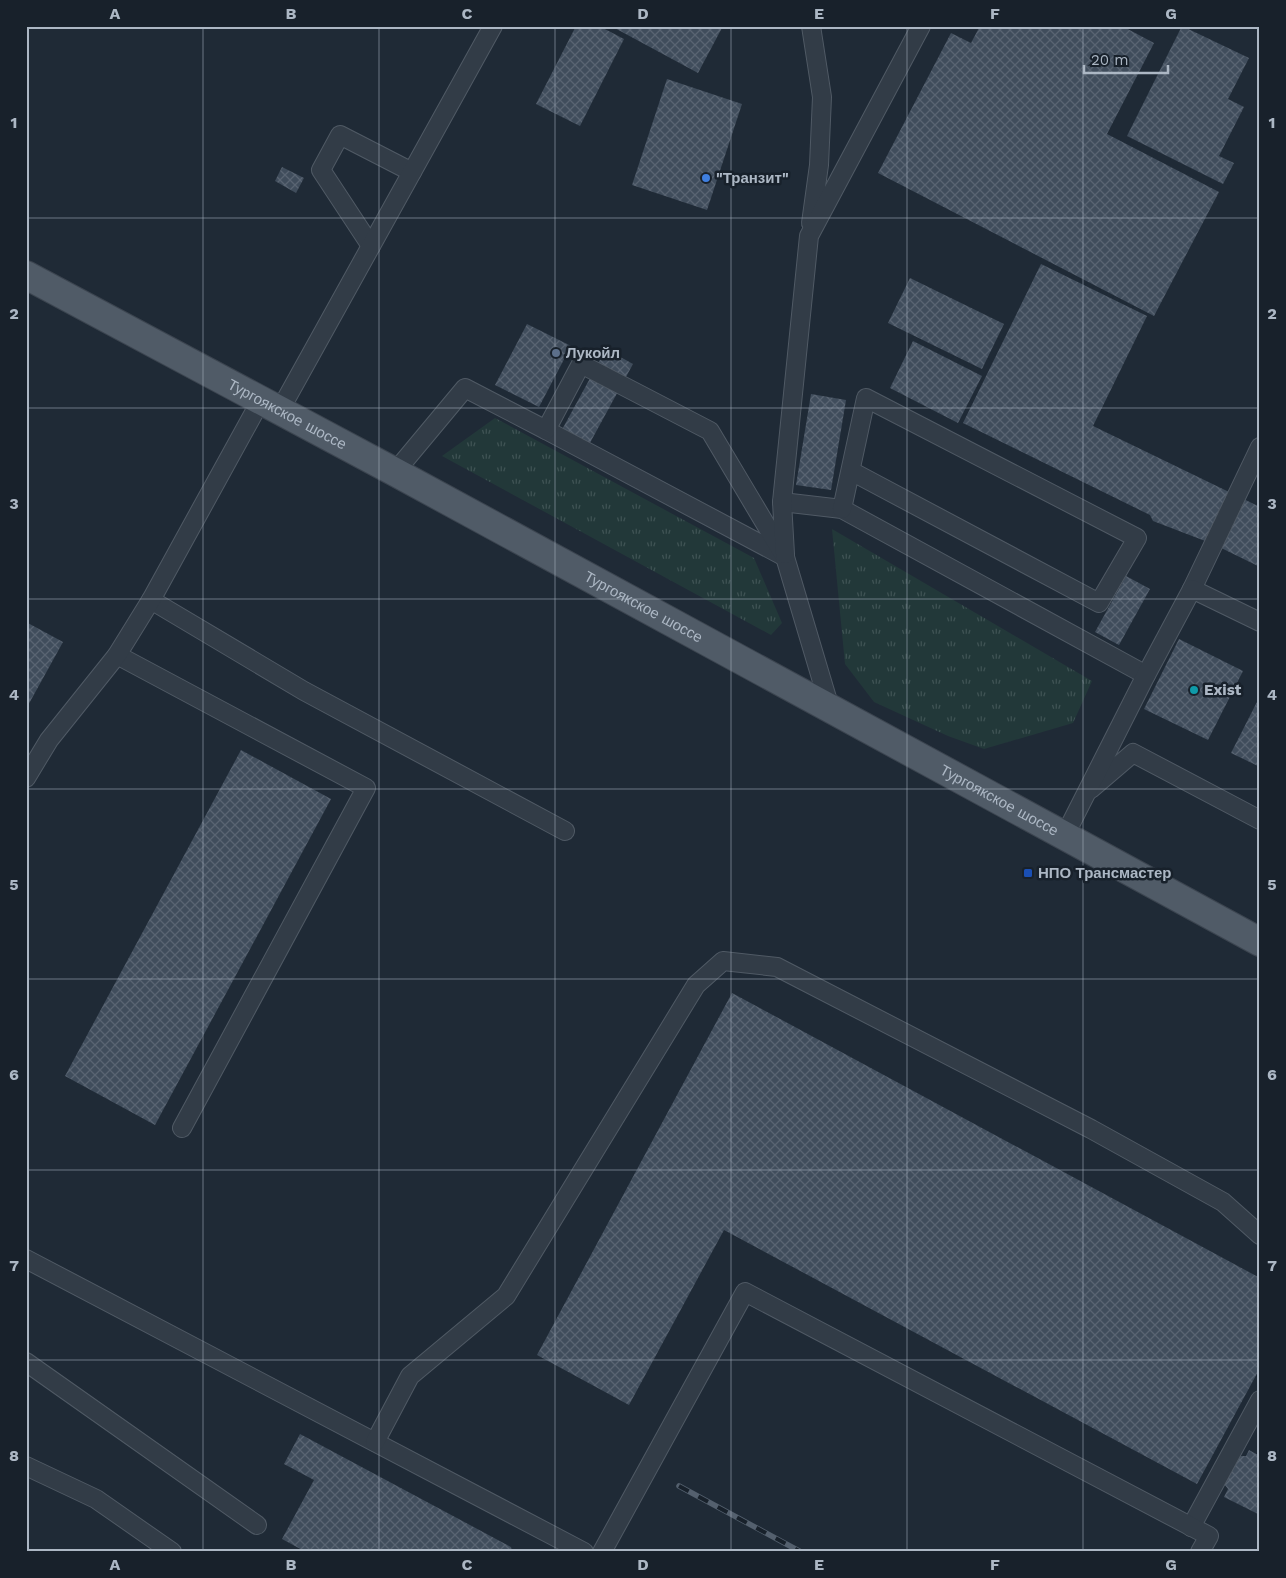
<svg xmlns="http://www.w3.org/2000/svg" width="1286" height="1578" font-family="'Work Sans',sans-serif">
  <defs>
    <pattern id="grass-tufts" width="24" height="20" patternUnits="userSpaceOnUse" patternTransform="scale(1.25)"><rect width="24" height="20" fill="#223839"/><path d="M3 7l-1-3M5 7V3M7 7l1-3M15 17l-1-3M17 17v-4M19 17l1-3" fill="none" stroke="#3f5354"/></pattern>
    <pattern id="building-cross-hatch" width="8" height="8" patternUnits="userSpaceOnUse" patternTransform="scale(1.25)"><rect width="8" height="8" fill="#404d5c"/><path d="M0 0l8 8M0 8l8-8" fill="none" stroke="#596472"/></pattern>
  </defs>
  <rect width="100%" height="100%" fill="#1f2a36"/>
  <!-- grass -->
  <g fill="url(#grass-tufts)">
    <path d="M495 418 754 558 782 623 771 635 442 456Z"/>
    <path d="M832 529 1092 681 1073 723 984 749 948 736 874 702 845 664Z"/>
  </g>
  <!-- building -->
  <g fill="url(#building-cross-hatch)">
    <path d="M576 26H599L624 39 580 126 536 104Z"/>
    <path d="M611 26H723L698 73Z"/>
    <path d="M980 26H1122L1154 43 1107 134 1219 192 1154 316 878 173 951 33 971 43Z"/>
    <path d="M1182 26 1249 58 1228 99 1244 107 1219 156 1234 163 1223 184 1127 136Z"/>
    <path d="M667 79 742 104 707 210 632 185Z"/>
    <path d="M282 167 304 178 296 193 275 181Z"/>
    <path d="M1041 264 1147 316 1093 426 1260 507V567L1213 544 1153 521 1150 515 963 423Z"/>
    <path d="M910 278 1004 324 982 369 888 323Z"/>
    <path d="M527 324 571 346 539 407 495 385Z"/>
    <path d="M913 341 982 376 958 423 890 388Z"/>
    <path d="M606 349 633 364 585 452 558 437Z"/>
    <path d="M811 394 846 400 831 490 796 485Z"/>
    <path d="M1126 576 1150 589 1119 645 1095 632Z"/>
    <path d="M26 622 63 642 26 709Z"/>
    <path d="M1179 639 1243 671 1208 740 1144 709Z"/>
    <path d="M1260 696V767L1231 753Z"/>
    <path d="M241 750 331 799 155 1125 65 1076Z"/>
    <path d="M732 993 1260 1278V1368L1197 1484 724 1230 629 1405 537 1355Z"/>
    <path d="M300 1434 511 1547 512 1552H306L282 1539 314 1480 284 1464Z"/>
    <path d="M1249 1450 1260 1456V1515L1224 1497 1228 1489 1221 1480 1234 1456H1246Z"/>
  </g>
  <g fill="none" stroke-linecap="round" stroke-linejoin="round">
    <!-- service casing -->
    <g stroke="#505a65" stroke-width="20">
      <g id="service">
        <path d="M811 223 819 165 822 97 811 26"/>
        <path d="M371 246 321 170 340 135 412 172"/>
        <path d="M280 410 493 26"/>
        <path d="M546 430 785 557"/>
        <path d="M395 472 465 388 546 430 581 364 710 431 785 557 830 708"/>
        <path d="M782 502 842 509 1146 675"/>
        <path d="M842 509 866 398 1137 538 1099 603 851 471"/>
        <path d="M785 554 782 502 809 236 921 26"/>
        <path d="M1192 589 1260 447"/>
        <path d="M151 600 304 691 565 831"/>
        <path d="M117 655 366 788 182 1128"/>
        <path d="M26 778 49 740 117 655 151 600 261 400"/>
        <path d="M1091 789 1133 753 1260 820"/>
        <path d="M1065 835 1146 675 1192 589 1260 622"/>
        <path d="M26 1259 584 1552"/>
        <path d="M26 1362 257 1525"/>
        <path d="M375 1442 410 1376 506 1296 696 985 723 961 777 967 1091 1129 1223 1202 1260 1235"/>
        <path d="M26 1466 96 1499 172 1552"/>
        <path d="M1191 1527 1260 1400"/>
        <path d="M602 1552 745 1292 1209 1536 1200 1552"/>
      </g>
    </g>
    <!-- primary casing -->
    <g stroke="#3c4550" stroke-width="30">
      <g id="primary">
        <path id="s1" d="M26 275 395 472 1260 942"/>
      </g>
    </g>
    <!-- service -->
    <use href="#service" stroke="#323c47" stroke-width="18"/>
    <!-- primary -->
    <use href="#primary" stroke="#505b67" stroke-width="28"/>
    <!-- rail casing -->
    <g stroke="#54606e" stroke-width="5.5">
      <path id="rail" d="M679 1486 801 1552"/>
    </g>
    <!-- rail -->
    <use href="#rail" stroke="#18212b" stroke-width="4" stroke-dasharray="11" stroke-linecap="butt"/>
  </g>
  <!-- grid -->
  <path fill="none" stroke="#acb7c4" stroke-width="1" stroke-opacity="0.55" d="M203 26V1552M379 26V1552M555 26V1552M731 26V1552M907 26V1552M1083 26V1552M26 218H1260M26 408H1260M26 599H1260M26 789H1260M26 979H1260M26 1170H1260M26 1360H1260"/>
  <!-- markers -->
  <circle fill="#3f7fe0" stroke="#18212b" stroke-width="2" cx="706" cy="178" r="5"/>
  <circle fill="#5c6f8a" stroke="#18212b" stroke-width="2" cx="556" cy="353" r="5"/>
  <circle fill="#0f9aa8" stroke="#18212b" stroke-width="2" cx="1194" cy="690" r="5"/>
  <rect fill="#1a4fb4" stroke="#18212b" stroke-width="2" x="1023" y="868" width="10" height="10" rx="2.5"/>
  <g text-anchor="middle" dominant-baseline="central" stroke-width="5" stroke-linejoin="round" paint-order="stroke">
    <!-- poi labels -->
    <g font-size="15" font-weight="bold" fill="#acb7c4" stroke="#18212b" text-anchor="start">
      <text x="716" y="178">"Транзит"</text>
      <text x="566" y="353">Лукойл</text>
      <text x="1204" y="690">Exist</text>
      <text x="1038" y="873">НПО Трансмастер</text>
    </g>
    <!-- street labels -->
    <g font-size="15" fill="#acb7c4" stroke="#18212b">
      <text stroke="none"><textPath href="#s1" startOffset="296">Тургоякское шоссе</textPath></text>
      <text stroke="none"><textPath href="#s1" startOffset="701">Тургоякское шоссе</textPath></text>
      <text stroke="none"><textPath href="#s1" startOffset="1106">Тургоякское шоссе</textPath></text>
    </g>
  </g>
  <!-- border -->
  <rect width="1286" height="1578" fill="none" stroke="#18212b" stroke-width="55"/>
  <!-- scale -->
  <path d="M1084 65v8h84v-8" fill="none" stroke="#acb7c4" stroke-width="2.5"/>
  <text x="1091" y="65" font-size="15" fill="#acb7c4" stroke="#18212b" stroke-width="4" paint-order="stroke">20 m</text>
  <rect x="28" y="28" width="1230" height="1522" fill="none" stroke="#acb7c4" stroke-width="2"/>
  <g font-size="16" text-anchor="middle" font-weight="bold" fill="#acb7c4">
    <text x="115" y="19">A</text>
    <text x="291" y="19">B</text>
    <text x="467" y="19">C</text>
    <text x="643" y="19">D</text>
    <text x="819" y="19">E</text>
    <text x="995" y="19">F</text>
    <text x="1171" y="19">G</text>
    <text x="14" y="128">1</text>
    <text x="1272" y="128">1</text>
    <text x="14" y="319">2</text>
    <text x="1272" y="319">2</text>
    <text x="14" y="509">3</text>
    <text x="1272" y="509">3</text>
    <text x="14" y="700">4</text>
    <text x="1272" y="700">4</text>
    <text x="14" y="890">5</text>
    <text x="1272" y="890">5</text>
    <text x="14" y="1080">6</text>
    <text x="1272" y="1080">6</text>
    <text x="14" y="1271">7</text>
    <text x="1272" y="1271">7</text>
    <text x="14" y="1461">8</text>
    <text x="1272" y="1461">8</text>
    <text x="115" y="1570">A</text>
    <text x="291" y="1570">B</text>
    <text x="467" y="1570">C</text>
    <text x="643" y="1570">D</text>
    <text x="819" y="1570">E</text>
    <text x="995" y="1570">F</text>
    <text x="1171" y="1570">G</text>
  </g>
</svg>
